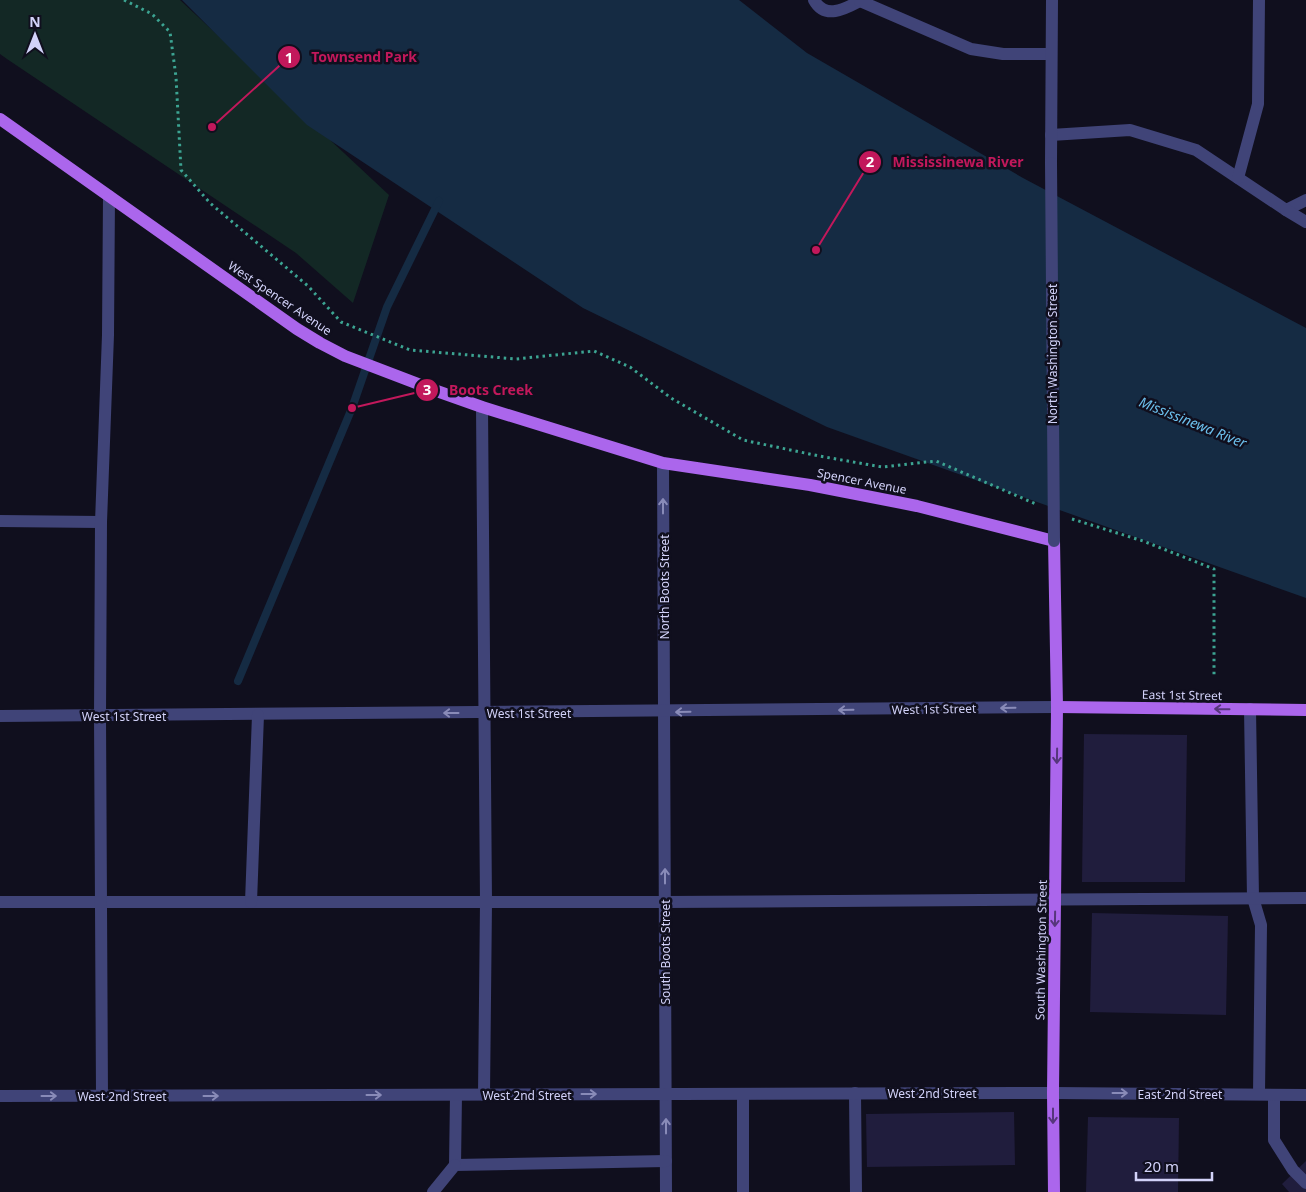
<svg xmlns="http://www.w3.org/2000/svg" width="1306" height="1192" font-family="'Noto Sans',sans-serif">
  <rect width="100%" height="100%" fill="#100f1e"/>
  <!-- green -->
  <path fill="#132825" d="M0 0H180L389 195 353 303 296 253 7 59 0 54Z"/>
  <!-- water -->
  <path fill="#152b43" d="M182 0H739L807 53 1023 178 1306 328V598L827 427 583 308 307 125Z"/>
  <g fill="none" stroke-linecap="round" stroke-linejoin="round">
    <!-- stream -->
    <path stroke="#152b43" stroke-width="8" d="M238 681 352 408 387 307 439 201"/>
  </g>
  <!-- building -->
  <g fill="#201d3d">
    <path d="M1084 734 1187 735 1185 882H1082Z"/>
    <path d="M1092 913 1228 916 1226 1015 1090 1012Z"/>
    <path d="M1014 1112 1015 1165 867 1167 866 1114Z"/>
    <path d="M1088 1117 1179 1118 1178 1192H1086Z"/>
    <path d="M1306 1161V1192H1289L1282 1184Z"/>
  </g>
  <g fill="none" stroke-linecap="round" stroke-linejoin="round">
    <!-- path -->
    <g stroke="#3ca492" stroke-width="3" stroke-dasharray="2.5 4" stroke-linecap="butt">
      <path d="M124 0 152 14 170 32 176 77 181 170 210 203 308 286 341 322 410 350 516 359 594 351 630 367 671 398 743 440 819 456 882 467 936 461 1036 504"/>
      <path d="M1072 519 1143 541 1214 569V677"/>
    </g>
    <!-- minor -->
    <g stroke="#404478" stroke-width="12">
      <path d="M814 0C825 20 845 9 860 1"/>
      <path d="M860 1 971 49 1003 54H1051"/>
      <path d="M1051 135 1130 130 1196 150 1286 210 1306 200"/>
      <path d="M1051 163 1052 0"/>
      <path d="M1238 178 1258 104 1259 0"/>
      <path d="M1286 210 1306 222"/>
      <path d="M482 407 486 902 484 1095"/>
      <path d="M663 463 666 1192"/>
      <path d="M0 521 101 522"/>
      <path d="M1250 709 1253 898 1261 925 1259 1094"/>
      <path d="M0 716 1057 707"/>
      <path d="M0 902H665L1306 898"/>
      <path d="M251 902 258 715"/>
      <path d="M855 1093 856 1192"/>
      <path d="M743 1094V1192"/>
      <path d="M456 1095 455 1165 666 1161"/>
      <path d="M1274 1095V1140L1293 1170 1306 1183"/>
      <path d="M0 1096 1053 1093 1306 1095"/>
      <path d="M102 1096 100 716 101 522 108 335 109 196"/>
      <path d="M433 1192 455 1165"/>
    </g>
    <!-- major -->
    <g stroke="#ab66ec" stroke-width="12">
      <path d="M0 119 297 329 320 343 345 356 434 390 482 407 663 463 810 485 917 506 1054 541 1057 707 1053 1093 1054 1192"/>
      <path d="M1057 707 1306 710"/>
    </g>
    <!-- minor-bridge -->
    <path stroke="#404478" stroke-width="12" d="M1051 163 1054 541"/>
  </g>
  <!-- one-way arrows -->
  <defs><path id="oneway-shaft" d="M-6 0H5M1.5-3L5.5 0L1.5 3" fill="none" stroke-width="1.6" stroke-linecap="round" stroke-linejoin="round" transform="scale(1.25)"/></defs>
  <g stroke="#898bb8">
    <use href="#oneway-shaft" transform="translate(663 506) rotate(-90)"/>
    <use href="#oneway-shaft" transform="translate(1008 708) rotate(179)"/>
    <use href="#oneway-shaft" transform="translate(846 710) rotate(179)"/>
    <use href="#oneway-shaft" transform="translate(683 712) rotate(179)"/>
    <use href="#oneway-shaft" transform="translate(451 713) rotate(180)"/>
    <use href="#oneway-shaft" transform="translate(665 876) rotate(-90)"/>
    <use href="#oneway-shaft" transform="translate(1120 1093)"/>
    <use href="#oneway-shaft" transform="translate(589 1094)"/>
    <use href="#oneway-shaft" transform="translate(374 1095)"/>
    <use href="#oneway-shaft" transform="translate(49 1096)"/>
    <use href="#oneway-shaft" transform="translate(211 1096)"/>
    <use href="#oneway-shaft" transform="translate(666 1126) rotate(-90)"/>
  </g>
  <g stroke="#56367b">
    <use href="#oneway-shaft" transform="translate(1222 709) rotate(-179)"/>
    <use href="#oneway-shaft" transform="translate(1057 756) rotate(91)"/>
    <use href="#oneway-shaft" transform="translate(1055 919) rotate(91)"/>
    <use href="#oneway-shaft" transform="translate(1053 1116) rotate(90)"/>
  </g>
  <g text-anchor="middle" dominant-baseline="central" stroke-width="5" stroke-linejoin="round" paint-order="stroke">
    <!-- street labels -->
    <g font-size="12" fill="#d2d2f9" stroke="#100f1e">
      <text transform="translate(280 298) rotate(34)">West Spencer Avenue</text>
      <text transform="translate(1052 354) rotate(-90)">North Washington Street</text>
      <text transform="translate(862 481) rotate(11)">Spencer Avenue</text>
      <text transform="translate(664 587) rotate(-90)">North Boots Street</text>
      <text transform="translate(1182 695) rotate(1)">East 1st Street</text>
      <text transform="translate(934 709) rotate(-1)">West 1st Street</text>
      <text x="529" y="713">West 1st Street</text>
      <text x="124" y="716">West 1st Street</text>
      <text transform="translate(1041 950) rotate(-89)">South Washington Street</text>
      <text transform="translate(665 952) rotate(-90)">South Boots Street</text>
      <text x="932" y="1093">West 2nd Street</text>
      <text x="1180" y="1094">East 2nd Street</text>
      <text x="527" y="1095">West 2nd Street</text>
      <text x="122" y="1096">West 2nd Street</text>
    </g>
    <!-- water labels -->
    <g font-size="14" font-style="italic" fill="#6cc0ed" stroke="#100f1e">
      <text transform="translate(1193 422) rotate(22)">Mississinewa River</text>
    </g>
  </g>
  <!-- callouts -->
  <path fill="none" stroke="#c2185b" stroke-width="2" d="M212 127L289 57M816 250L870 162M352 408L427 390"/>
  <g fill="#c2185b" stroke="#100f1e" stroke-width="2">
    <circle cx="212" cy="127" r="5"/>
    <circle cx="816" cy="250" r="5"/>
    <circle cx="352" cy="408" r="5"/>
    <circle cx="289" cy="57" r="12"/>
    <circle cx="870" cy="162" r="12"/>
    <circle cx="427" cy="390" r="12"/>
  </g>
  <g font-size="15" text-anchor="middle" font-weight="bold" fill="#fff">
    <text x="289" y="63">1</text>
    <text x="870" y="167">2</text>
    <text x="427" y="395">3</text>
  </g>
  <g font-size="14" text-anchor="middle" font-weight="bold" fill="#c2185b" stroke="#100f1e" stroke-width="5" stroke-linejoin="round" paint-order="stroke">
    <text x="364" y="62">Townsend Park</text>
    <text x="958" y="167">Mississinewa River</text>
    <text x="491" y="395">Boots Creek</text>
  </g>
  <!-- north arrow -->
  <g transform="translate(35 35)" stroke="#100f1e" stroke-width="4" paint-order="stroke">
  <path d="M0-4L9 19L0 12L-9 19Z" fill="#d2d2f9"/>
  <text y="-8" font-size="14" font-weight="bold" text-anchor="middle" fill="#d2d2f9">N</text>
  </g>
  <!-- scale -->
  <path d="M1136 1172v8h76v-8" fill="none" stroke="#d2d2f9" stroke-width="2.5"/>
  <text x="1144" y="1172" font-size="15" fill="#d2d2f9" stroke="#100f1e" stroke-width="4" paint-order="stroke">20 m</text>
</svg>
